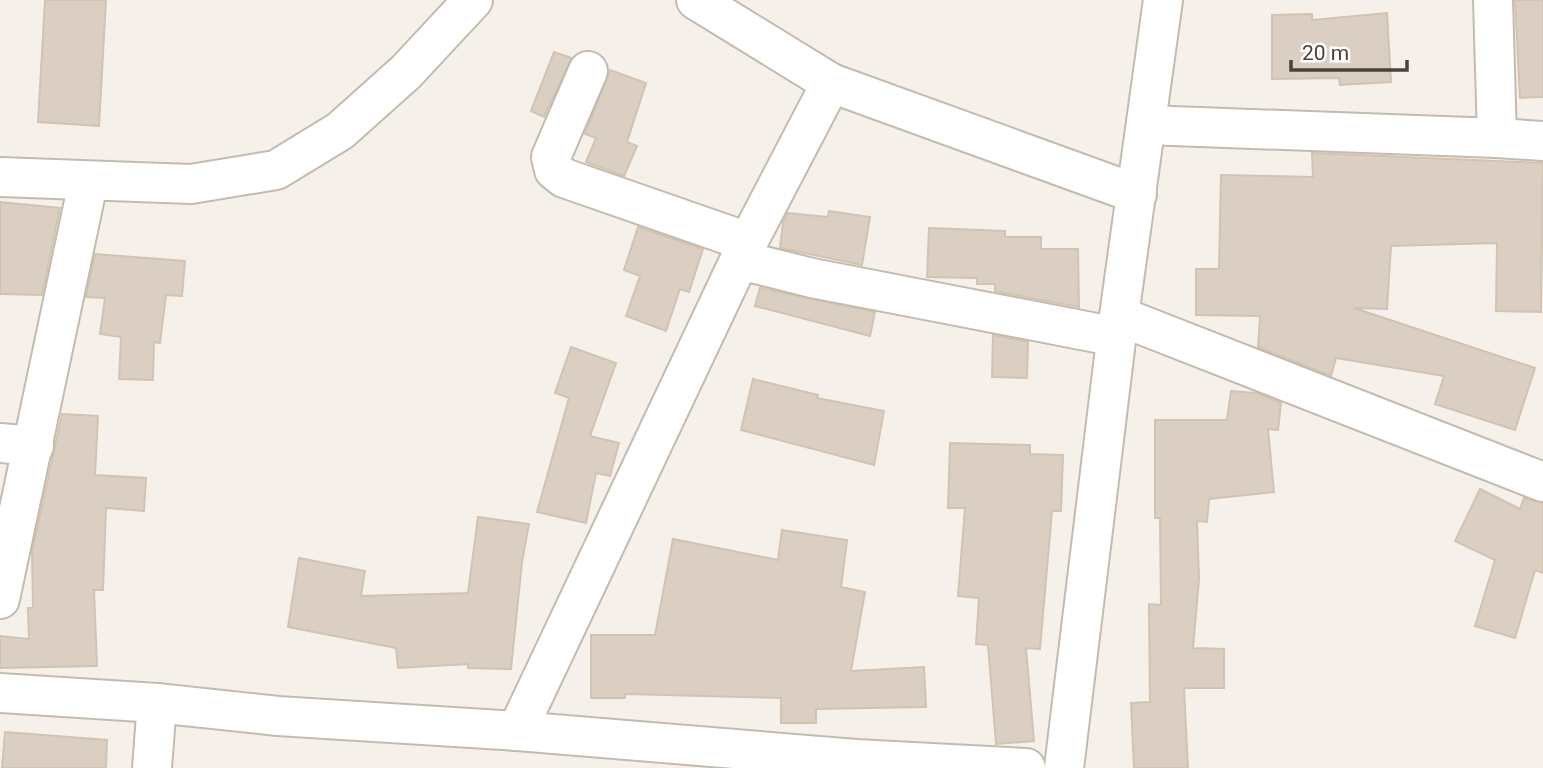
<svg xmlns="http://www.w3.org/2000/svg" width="1543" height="768" font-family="Roboto,sans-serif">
  <rect width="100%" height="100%" fill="#f5f1ea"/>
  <!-- building -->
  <g fill="#dacfc2" stroke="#d2c3b2" stroke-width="2">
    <path d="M45 0H106L99 126 38 122Z"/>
    <path d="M1515 0H1543V97L1520 98Z"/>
    <path d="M1387 13 1391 82 1340 85 1339 78 1272 79V15L1312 14V20Z"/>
    <path d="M554 52 572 58 544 117 531 111Z"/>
    <path d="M610 70 646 83 627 142 637 146 624 176 586 162 596 138 585 134Z"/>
    <path d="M1312 153 1543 163 1541 312 1496 311 1497 243 1391 246 1387 309 1354 308 1535 368 1515 430 1435 404 1444 376 1336 358 1331 376 1258 347 1260 316 1196 315V269H1219L1221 175 1313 177Z"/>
    <path d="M0 202 60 208 42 295 0 294Z"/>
    <path d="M829 211 870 217 862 265 780 248 783 222 788 213 828 217Z"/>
    <path d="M638 227 703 249 689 292 680 289 666 331 626 316 640 276 624 270Z"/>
    <path d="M929 228 1005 231V237H1041V249H1078L1079 307 995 291V284H977V278L927 277Z"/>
    <path d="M95 254 185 261 182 296 166 295 160 343 154 342 153 380 119 379 121 337 100 334 105 298 86 297Z"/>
    <path d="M760 288 875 312 870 336 755 306Z"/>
    <path d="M993 335 1028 342 1027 378 992 377Z"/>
    <path d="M571 347 616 363 590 436 619 443 610 476 596 473 586 523 537 512 569 398 555 393Z"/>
    <path d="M753 379 818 395 817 398 884 411 874 465 741 430Z"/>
    <path d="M1231 391 1256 393 1281 403 1278 430 1268 429 1274 492 1209 499 1207 522 1197 521 1199 579 1193 648 1224 649V688H1184L1188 768H1134L1131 703 1150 702 1149 604 1161 605 1160 518H1155V420H1227Z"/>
    <path d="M62 414 98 416 95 475 146 478 144 511 106 508 103 590H94L97 666 0 668V636L29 639 28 608H33L32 552Z"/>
    <path d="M950 443 1030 445V454L1063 455 1061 511H1052L1040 649 1026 648 1034 741 996 744 988 645 976 644 979 598 958 596 965 508H948Z"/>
    <path d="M1480 489 1520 509 1524 498 1543 503V573L1535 570 1515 638 1475 626 1495 560 1455 541Z"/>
    <path d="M478 517 529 524 522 562 511 669 468 668V664L398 668 396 648 288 627 299 558 365 571 361 596 468 593Z"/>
    <path d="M782 530 847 540 841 587 865 592 851 671 924 667 926 707 816 709V723H781V698L625 694V698H591V635H655L673 539 778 560Z"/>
    <path d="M5 732 107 740 106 768H2Z"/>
  </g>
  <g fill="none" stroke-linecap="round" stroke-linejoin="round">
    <!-- minor casing -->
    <g stroke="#c4bbaf" stroke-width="42">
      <g id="minor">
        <path d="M696 0 831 83 1137 194"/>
        <path d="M588 71 551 157 554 170 564 178 748 242"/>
        <path d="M1146 125 1497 138 1493 0"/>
        <path d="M1497 138 1543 141"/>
        <path d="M0 177 191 184 276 170 340 131 406 72 473 0"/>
        <path d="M740 260 812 278 1117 337"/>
        <path d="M1119 316 1543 482"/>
        <path d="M0 443 34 446"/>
        <path d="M0 599 88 183"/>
        <path d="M0 693 157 703 278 716 517 731 856 759 1026 768"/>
        <path d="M517 731 748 242 831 83"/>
        <path d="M152 768 157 703"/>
        <path d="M1064 768 1119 316 1163 0"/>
      </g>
    </g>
    <!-- minor -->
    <use href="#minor" stroke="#fff" stroke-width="38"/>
  </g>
  <!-- scale -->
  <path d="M1291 60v10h116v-10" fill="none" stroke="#4a4138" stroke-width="3.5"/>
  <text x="1302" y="60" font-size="21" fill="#4a4138" stroke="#ffffff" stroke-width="5" paint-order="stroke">20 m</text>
</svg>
